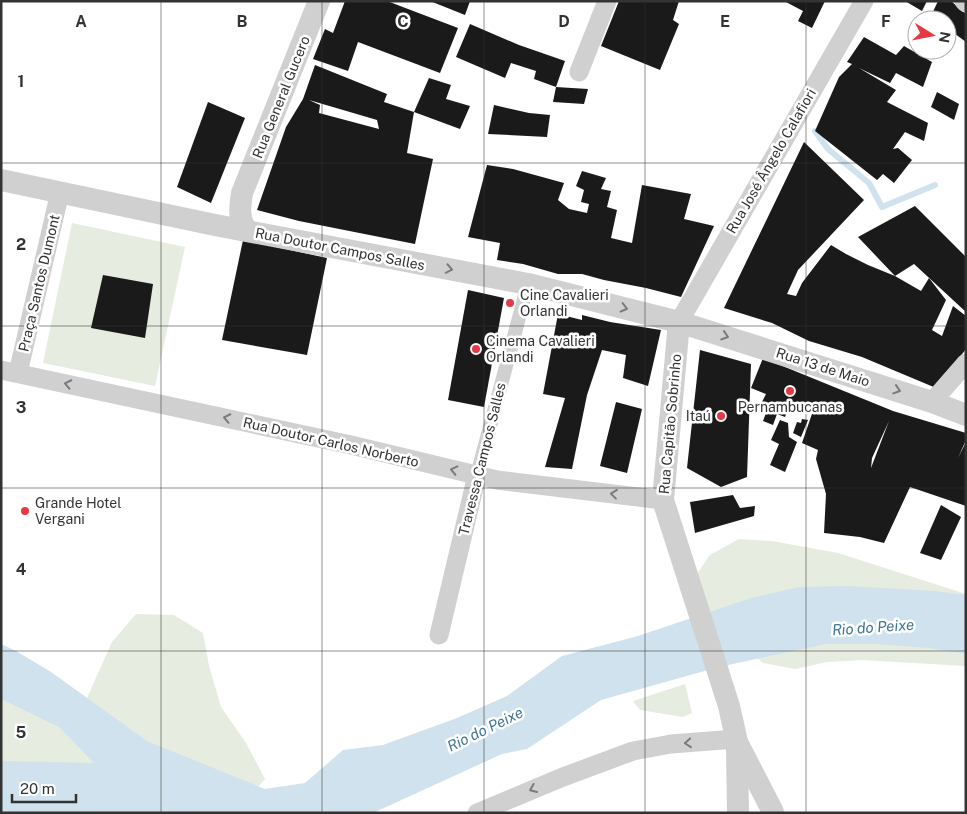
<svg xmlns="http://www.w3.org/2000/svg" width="967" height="814" font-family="'Public Sans',sans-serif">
  <rect width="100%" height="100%" fill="#fff"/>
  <!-- green -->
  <g fill="#e6ecdf">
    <path d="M72 223 185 247 155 386 43 363Z"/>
    <path d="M739 539 772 541 838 553 966 594V666L861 660 827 662 795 669 763 663 733 636 709 610 692 581 710 555Z"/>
    <path d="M136 614 174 615 203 633 209 666 221 707 246 743 265 779 241 806 1 813V679L78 718 112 642Z"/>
    <path d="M685 684 692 713 683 717 640 710 633 701Z"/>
  </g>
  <!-- water -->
  <path fill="#cfe2ee" d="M848 586 935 591 966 595V654L929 648 876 644H826L719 667 601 700 527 749 502 754 373 813H1V761L94 763 59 727 1 699V644L16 651 51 672 147 741 265 789 305 783 343 750 383 745 457 718 507 696 562 656 638 636 751 598 799 587Z"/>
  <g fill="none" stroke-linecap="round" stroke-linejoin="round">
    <!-- stream -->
    <path stroke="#cfe2ee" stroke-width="6" d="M815 131 828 149 869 183 882 207 935 185"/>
  </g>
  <!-- building -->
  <g fill="#1a1a1a" fill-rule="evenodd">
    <path d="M345 1H387L458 28 440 73 358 42 348 71 313 59 325 29 333 33Z"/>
    <path d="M430 1H470L465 15Z"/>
    <path d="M619 1H679L673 20 679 24 660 70 601 46Z"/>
    <path d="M784 1H825L812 28 798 21 803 11Z"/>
    <path d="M905 1H927L922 11Z"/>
    <path d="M938 1H951L966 14V42L947 28V20H936L931 16Z"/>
    <path d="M470 24 519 45 565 61 556 87 534 79 536 71 511 63 505 78 456 57Z"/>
    <path d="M864 37 896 55 904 46 932 62 923 87 896 73 890 83 859 68 896 90 887 102 928 123 924 141 905 132 893 149 898 148 912 160 894 183 883 174 877 180 815 131 839 77 852 64 847 62Z"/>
    <path d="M315 65 387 94 384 102 414 112 407 153 433 159 415 244 299 221 257 210 286 127 303 99ZM309 100 377 120 379 129 319 113 320 105Z"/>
    <path d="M429 78 451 85 446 99 470 106 460 129 414 112Z"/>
    <path d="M556 87 588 89 584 104 553 102Z"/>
    <path d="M937 92 959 104 954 120 931 107Z"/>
    <path d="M208 102 245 118 211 203 177 187Z"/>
    <path d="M494 105 529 113 550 115 547 137 488 134Z"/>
    <path d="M804 142 864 200 798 270 787 294 796 296 802 283 831 245 846 254 868 265 895 276 921 291 929 278 946 300 932 330 942 336 953 306 966 316V349L936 388 862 357 809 341 772 323 724 308Z"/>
    <path d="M487 165 513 169 564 183 558 200 569 209 587 213 589 204 581 202 584 190 576 186 582 171 606 178 601 189 611 191 607 207 617 210 611 238 632 243 642 185 691 194 684 219 714 226 681 297 646 288 604 280 582 274H558L523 264 497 260 500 243 468 237Z"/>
    <path d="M915 206 966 257V312L914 264 895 276 858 237Z"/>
    <path d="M243 240 327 258 307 355 222 340Z"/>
    <path d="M103 275 153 284 145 338 91 328Z"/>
    <path d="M468 290 504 298 484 407 448 400Z"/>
    <path d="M558 314 582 320V315L610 322 661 330 648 386 623 378 626 355 602 350 587 395 572 469 545 467 565 398 543 394Z"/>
    <path d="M700 350 751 364 747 477 721 487 687 468Z"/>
    <path d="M763 358 893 411 966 433V440L958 458 966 442V506L910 487 884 543 860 537 824 533 826 494 816 459 818 450 802 443 814 408 798 402 795 412 788 409 785 417 777 414 773 425 763 421 769 405 762 402 766 394 751 388ZM889 421 871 468 872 458Z"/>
    <path d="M616 402 642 409 627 473 600 466Z"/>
    <path d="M802 419 808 420 801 437 793 433 797 422 801 423Z"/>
    <path d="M780 420 788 423 789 437 797 442 785 472 770 465 779 444 771 440Z"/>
    <path d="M733 495 740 508 755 506 754 516 695 533 690 502Z"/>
    <path d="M941 505 961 517 941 560 920 553Z"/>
  </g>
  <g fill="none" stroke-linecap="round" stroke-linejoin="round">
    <!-- pedestrian -->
    <path stroke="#d0d0d0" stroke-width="14" d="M477 475 528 284"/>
    <!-- minor -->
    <g stroke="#d0d0d0" stroke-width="19">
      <path d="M964 1 966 3"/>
      <path d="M579 72 607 1"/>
      <path d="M679 322 864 1"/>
      <path d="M1 370 351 445 497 480 663 500"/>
      <path d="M18 373 60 192"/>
      <path d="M932 402 966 363"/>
      <path d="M439 635 477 475"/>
      <path d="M477 813 563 777 633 751 671 744 736 739"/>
    </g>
    <!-- tertiary -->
    <g stroke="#d0d0d0" stroke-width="22">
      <path d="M1 180 215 225 528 284 679 322 932 402 966 415"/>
      <path d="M246 230C238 218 240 207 242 193L319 1"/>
      <path d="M679 322 663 500 729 706 737 742 773 812"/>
      <path d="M737 748 738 813"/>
    </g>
  </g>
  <!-- one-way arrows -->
  <defs><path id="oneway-chevron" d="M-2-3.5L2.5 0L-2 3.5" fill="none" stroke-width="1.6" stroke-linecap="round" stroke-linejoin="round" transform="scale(1.25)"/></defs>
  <g stroke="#7a7a7a">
    <use href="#oneway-chevron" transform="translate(449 269) rotate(11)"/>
    <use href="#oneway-chevron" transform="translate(624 308) rotate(14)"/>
    <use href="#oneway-chevron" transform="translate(725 336) rotate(18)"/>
    <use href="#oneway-chevron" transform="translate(68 384) rotate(-168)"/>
    <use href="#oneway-chevron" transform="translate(897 390) rotate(18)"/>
    <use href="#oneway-chevron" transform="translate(227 418) rotate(-168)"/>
    <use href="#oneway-chevron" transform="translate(454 470) rotate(-167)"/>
    <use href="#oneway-chevron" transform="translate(614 494) rotate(-173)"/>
    <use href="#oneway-chevron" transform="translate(688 743) rotate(175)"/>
    <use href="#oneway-chevron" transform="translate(533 789) rotate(157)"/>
  </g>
  <!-- grid -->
  <path fill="none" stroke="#333" stroke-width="1" stroke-opacity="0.55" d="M161 1V813M322 1V813M484 1V813M645 1V813M806 1V813M1 163H966M1 326H966M1 488H966M1 651H966"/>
  <!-- markers -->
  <g fill="#e63946" stroke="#fff" stroke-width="2">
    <circle cx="510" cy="303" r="5"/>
    <circle cx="476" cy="349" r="5"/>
    <circle cx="790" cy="391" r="5"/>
    <circle cx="721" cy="416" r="5"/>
    <circle cx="25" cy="511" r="5"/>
  </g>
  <g text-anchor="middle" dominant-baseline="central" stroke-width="5" stroke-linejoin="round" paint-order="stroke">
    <!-- street labels -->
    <g font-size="14" fill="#333" stroke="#fff">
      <text transform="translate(281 97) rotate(-68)">Rua General Gucero</text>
      <text transform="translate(771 161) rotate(-60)">Rua José Ângelo Calafiori</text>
      <text transform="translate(340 249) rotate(11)">Rua Doutor Campos Salles</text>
      <text transform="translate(39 283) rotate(-77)">Praça Santos Dumont</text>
      <text transform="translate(823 367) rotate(18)">Rua 13 de Maio</text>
      <text transform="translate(670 424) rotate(-85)">Rua Capitão Sobrinho</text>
      <text transform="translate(331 442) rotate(13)">Rua Doutor Carlos Norberto</text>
      <text transform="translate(482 459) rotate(-76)">Travessa Campos Salles</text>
    </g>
    <!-- poi labels -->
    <g font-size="14" fill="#333" stroke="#fff" text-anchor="start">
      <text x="520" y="295">Cine Cavalieri<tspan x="520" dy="16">Orlandi</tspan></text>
      <text x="486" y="341">Cinema Cavalieri<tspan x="486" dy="16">Orlandi</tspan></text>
      <text x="790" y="407" text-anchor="middle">Pernambucanas</text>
      <text x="711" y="416" text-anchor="end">Itaú</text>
      <text x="35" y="503">Grande Hotel<tspan x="35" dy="16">Vergani</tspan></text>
    </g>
    <!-- water labels -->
    <g font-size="15" font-style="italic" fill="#3f7597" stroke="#fff">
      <text transform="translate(873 627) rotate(-4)">Rio do Peixe</text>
      <text transform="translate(485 729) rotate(-26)">Rio do Peixe</text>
    </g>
  </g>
  <g font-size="16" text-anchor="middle" font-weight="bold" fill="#333" stroke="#fff" stroke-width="5" stroke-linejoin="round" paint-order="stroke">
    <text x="81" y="27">A</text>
    <text x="242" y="27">B</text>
    <text x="403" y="27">C</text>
    <text x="564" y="27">D</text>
    <text x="725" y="27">E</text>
    <text x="886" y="27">F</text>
    <text x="21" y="87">1</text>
    <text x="21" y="250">2</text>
    <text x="21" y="413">3</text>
    <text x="21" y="575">4</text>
    <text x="21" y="738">5</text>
  </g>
  <!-- border -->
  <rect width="967" height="814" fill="none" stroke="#333333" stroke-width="5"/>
  <!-- north arrow -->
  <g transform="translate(932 35) rotate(100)"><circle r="24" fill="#ffffff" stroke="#adadad"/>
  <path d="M0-4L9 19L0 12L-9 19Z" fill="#e63946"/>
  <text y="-8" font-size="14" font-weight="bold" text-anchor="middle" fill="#333333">N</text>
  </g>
  <!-- scale -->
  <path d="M12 794v8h64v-8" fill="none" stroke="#333333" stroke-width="2.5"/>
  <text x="20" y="794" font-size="15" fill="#333333" stroke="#ffffff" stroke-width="4" paint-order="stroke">20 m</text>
</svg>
